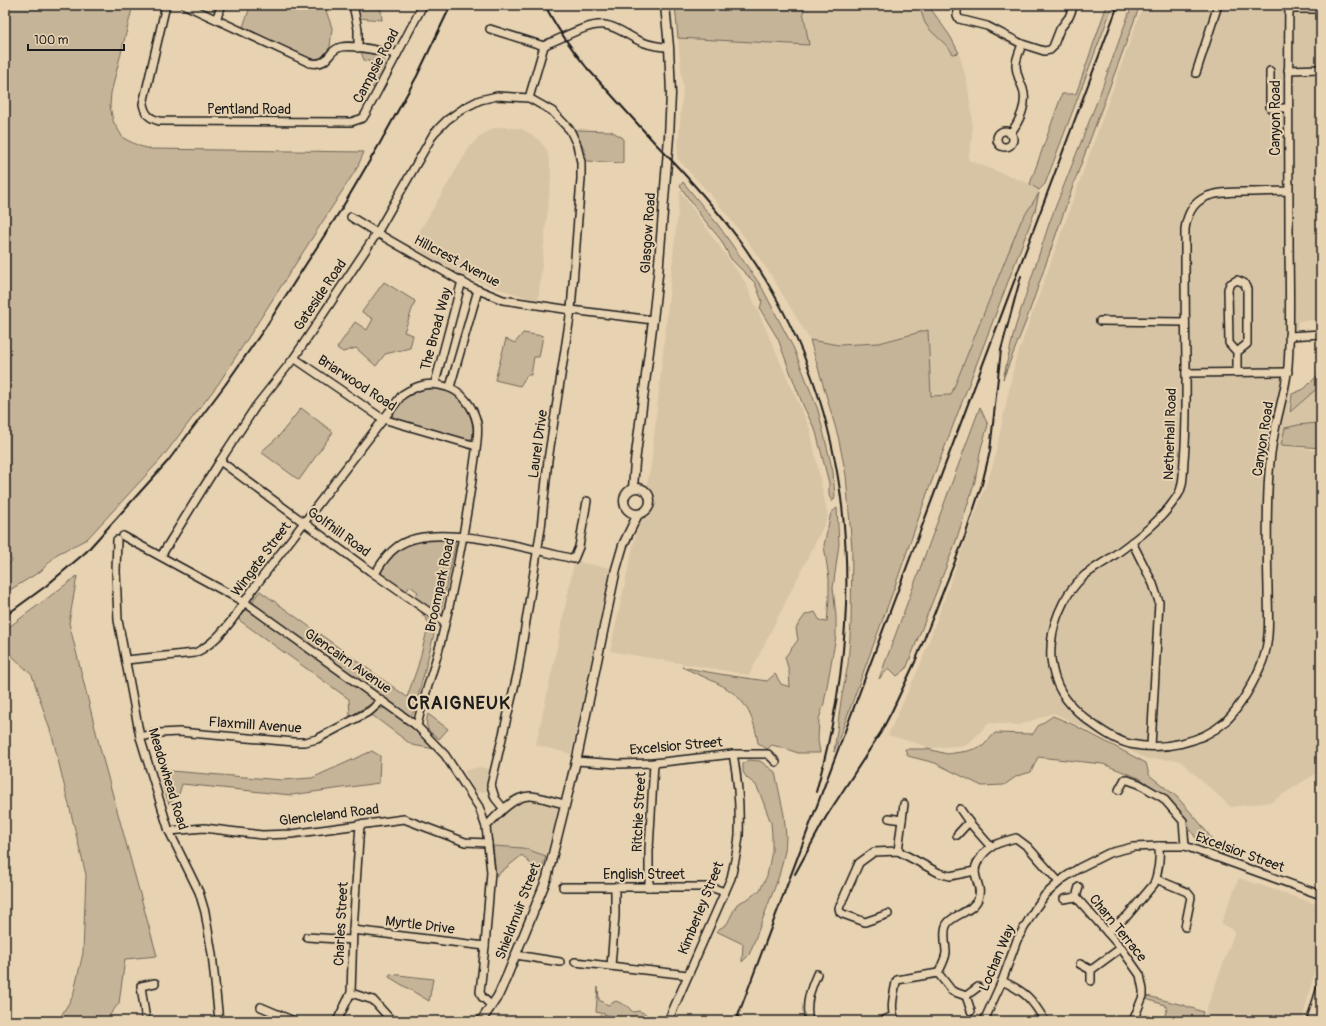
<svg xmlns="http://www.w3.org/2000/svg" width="1326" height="1026" font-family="Pangolin,sans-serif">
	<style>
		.built { fill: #d7c4a5 }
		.green { fill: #c6b499; stroke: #71685a }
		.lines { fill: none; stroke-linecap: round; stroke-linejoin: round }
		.minor-casing { stroke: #1c1c1c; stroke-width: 10 }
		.major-casing { stroke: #1c1c1c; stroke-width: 11 }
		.minor { stroke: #e7d2b1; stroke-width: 7 }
		.major { stroke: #e7d2b1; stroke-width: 8 }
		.rail { stroke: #1c1c1c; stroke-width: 2 }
		.labels { text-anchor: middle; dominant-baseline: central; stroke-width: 4; stroke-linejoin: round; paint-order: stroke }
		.street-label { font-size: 14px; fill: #1c1c1c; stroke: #e7d2b1 }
		.district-label { font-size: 18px; font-weight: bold; letter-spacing: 1px; fill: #1c1c1c; stroke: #e7d2b1 }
	</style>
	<rect width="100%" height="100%" fill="#e7d2b1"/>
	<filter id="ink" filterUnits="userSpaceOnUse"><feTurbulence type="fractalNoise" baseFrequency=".025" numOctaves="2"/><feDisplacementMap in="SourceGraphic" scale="8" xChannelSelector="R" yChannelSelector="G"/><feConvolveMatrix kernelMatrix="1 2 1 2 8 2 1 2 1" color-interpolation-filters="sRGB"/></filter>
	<g filter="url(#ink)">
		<!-- built -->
		<g class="built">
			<polygon points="802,5 919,5 926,24 936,35 948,46 953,54 959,53 967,82 972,117 972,138 968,160 1030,184 1039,190 1039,193 1021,221 951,395 931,396 928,330 879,343 839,345 810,340 771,275 746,239 715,200 677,158 683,88 678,38 809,45"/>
			<polygon points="1143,5 1321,5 1321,320 1298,321 1288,414 1321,385 1321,424 1287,427 1285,446 1321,451 1321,770 1271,802 1231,807 1179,760 1147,759 1054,713 1019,725 989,723 967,745 932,748 888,735 921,663 993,465 1015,362"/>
			<polygon points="505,127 522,129 531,134 539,140 547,150 550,164 551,177 538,301 490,286 464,276 435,261 412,244 469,148 477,139 488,131 495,128"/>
			<polygon points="680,191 745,282 810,429 828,517 749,675 610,651 651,466"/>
			<polygon points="580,561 582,563 611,568 571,754 536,745 558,643 574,563"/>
			<polygon points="479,767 489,769 488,791 476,793 464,771"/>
			<polygon points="529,800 559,805 546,856 523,848 493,846 491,831 493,826 505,811 521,802"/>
			<polygon points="1239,878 1319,905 1321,908 1321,946 1302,1021 1202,1021 1235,931 1221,923"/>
		</g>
		<!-- green -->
		<g class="green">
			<polygon points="5,5 133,5 111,93 110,106 113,121 123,138 139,146 151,149 364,152 357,168 219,383 161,459 87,539 57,554 41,571 5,593 5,566 12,561 5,551"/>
			<polygon points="253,5 324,5 332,28 330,47 324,55 320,59 311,59 243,27 249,10"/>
			<polygon points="356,5 375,5 381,10 382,20 359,18"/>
			<polygon points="675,5 802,5 809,45 678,38"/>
			<path d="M919 5H928L950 36 959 53 953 54C946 42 932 35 925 23 923 18 921 11 919 5Z"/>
			<polygon points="1107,5 1113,5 1045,184 1039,190 1030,184 1062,94 1076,94"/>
			<polygon points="1132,5 1140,5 1074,183 1026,321 1003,379 1015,328 1050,221 1098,99"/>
			<path d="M361 52 380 55C391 64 379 80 374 90L370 80 373 73 369 61 364 60Z"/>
			<polygon points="575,130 611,131 623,138 623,163 587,161 585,151"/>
			<polygon points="683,182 718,225 761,286 794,349 818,410 833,472 835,497 832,502 829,495 829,483 816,432 803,405 789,369 778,339 760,309 762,301 755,283 731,259 721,240 701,216 680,186"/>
			<polygon points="1039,193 1035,211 928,491 895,586 834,752 841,701 848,664 851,623 852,549 846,475 838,436 810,340 839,345 879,343 928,330 931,396 951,395 1021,221"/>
			<polygon points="384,282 415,301 404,332 413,335 410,348 385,354 376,366 356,348 343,352 337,348 355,322 367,330 373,319 362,312"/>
			<polygon points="523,333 543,336 539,357 534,357 531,375 527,375 520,386 495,380 506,339 515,343"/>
			<polygon points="1321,372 1321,385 1290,412 1292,394 1304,389"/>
			<path d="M423 389C431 389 440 388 448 392 466 399 474 419 473 438L467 440 394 419 392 413 402 400 410 392Z"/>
			<polygon points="980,407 988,425 981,448 975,481 955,544 906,669 897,676 889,668 879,679"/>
			<polygon points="301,408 333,432 299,480 261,452 279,436"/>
			<polygon points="1317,423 1321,424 1321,448 1281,445 1285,428 1298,425"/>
			<path d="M837 508 839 544 833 588 836 616V636L824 703 819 719 818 740 820 753H798L787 749 772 745 767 749 758 743C750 690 724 687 682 667 710 673 738 677 767 681L775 674 781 684 790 687 789 671 785 657 798 640 796 628 805 615 815 612 820 621 827 622 829 600V579L824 545 831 513Z"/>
			<path d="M438 539 453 541 456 543 440 614 414 598 418 592 410 586 406 592 383 576 381 572V568C403 544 406 543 438 539Z"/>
			<polygon points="77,576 69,623 101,752 157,956 125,959 119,1003 105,1021 58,1021 73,996 83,953 86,875 53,739 32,675 7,651 5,651 5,630"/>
			<polygon points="260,591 407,697 418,666 429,623 421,612 437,623 414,712 411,716 407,716 254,606 253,600"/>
			<polygon points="250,608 372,697 373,701 371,704 350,716 349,699 239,620 245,610"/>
			<polygon points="387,708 431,743 435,749 412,745 372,715 379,709"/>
			<path d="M428 714 448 729 439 739C428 730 424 729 428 714Z"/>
			<polygon points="1053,716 1074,725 1146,763 1149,775 1177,797 1199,822 1224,855 1198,841 1174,806 1154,788 1139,778 1103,764 1038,757 1031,772 1017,776 1004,785 982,786 935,763 908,756 905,749 928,749 947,754 968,751 983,746 995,733 1033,734 1038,726"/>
			<polygon points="372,751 380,756 379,783 291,795 182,784 179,794 169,804 158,770 282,780 312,778"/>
			<polygon points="748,760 760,761 775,772 784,815 786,837 785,851 779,876 749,955 742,962 743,944 716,931 727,924 737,904 749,898 760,890 767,876 772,851 772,835 771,823 761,796 756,785 747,778 743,772 743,764"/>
			<polygon points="493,846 523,848 546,856 540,874 522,855 496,876"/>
			<polygon points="390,974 433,979 429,1001 389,977"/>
			<polygon points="598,987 599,1000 608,1005 616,1001 627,1006 633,1012 639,1011 646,1014 643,1021 616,1021 615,1017 596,1012"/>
			<polygon points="1147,996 1183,1005 1203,1012 1200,1021 1163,1021 1167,1009 1165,1005 1146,999"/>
		</g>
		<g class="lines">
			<!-- minor casing -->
			<g class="minor-casing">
				<g id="minor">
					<path d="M166 5 143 104C145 114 149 118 159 121L351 122 363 118 366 113 423 5"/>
					<path d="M185 5 310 63C331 66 326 51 341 47 354 44 383 52 397 54"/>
					<polyline points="353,5 358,29 358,48"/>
					<polyline points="957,5 957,15 959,19 987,26 1022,44 1044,51 1050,50 1053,47 1060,29 1069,17 1074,5"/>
					<polyline points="1289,9 1321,9"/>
					<polyline points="216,19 222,5"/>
					<polyline points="490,29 544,46"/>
					<polyline points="1288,70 1321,69"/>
					<polyline points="1270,71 1270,108 1288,108"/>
					<polyline points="1196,73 1218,5"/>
					<path d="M529 98 544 46 549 43C565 37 588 23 605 25 619 27 629 37 642 42 650 45 660 47 669 47"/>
					<circle cx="1005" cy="139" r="8"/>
					<path d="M1010 134C1019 122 1028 104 1023 89 1020 81 1016 74 1016 65 1016 58 1020 51 1022 44"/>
					<path d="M1289 191C1274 191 1260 192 1245 192 1215 192 1190 193 1185 229 1185 273 1185 316 1186 359 1186 393 1187 427 1184 460 1183 471 1184 486 1178 495 1161 522 1134 541 1109 559 1101 564 1093 569 1085 575 1062 595 1049 628 1051 659 1054 686 1065 702 1086 719 1099 729 1114 740 1130 744 1162 751 1201 743 1225 722 1240 708 1256 679 1263 660 1271 638 1268 612 1268 589 1267 550 1266 511 1269 473 1270 459 1272 444 1275 430 1279 409 1286 388 1288 366 1291 323 1289 280 1289 236 1289 159 1288 82 1289 5"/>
					<polyline points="351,217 377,233 471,287 503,300 571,310 653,320"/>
					<polyline points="1100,321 1185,322"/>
					<polyline points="1289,336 1321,334"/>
					<polyline points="294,358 383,419 476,446"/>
					<polyline points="1237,372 1237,352 1229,343 1228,289 1230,284 1237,280 1244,283 1247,289 1247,344 1237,352"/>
					<polyline points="1186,373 1288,372"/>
					<polyline points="435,383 462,281"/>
					<polyline points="450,387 478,290"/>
					<polyline points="220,461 370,571 445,623"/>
					<polyline points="123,536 244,602 417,726 445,755 479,807 486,827 491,872 485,946 480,992 482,997 491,1005"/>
					<polyline points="117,540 116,571 118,620 140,737 169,831 199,892 205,912 212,954 219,1021"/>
					<polyline points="1132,542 1153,584 1159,602 1151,746"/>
					<polyline points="161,556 220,461 256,406 294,358 377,233 434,133 447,120 464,108 480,100 497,96 529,98 552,111 570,130 577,145 581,162 581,179 571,310 548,460 541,528 518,671 491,785 495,798 503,808"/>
					<path d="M375 574C381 563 388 553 398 546 434 520 533 550 574 559L579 547 587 501"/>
					<path d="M126 660 195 653C220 642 238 612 253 589L402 395C417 385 430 381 447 387 462 391 474 408 477 423 480 435 473 467 472 480 464 534 454 588 441 641 434 670 423 697 417 726"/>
					<polyline points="140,737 160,733 179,732 294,742 305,742 317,739 370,711 381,701"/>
					<polyline points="576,761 619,764 654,763 733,754 768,754 776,762"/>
					<polyline points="1119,790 1125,779 1139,784 1163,798 1183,821 1185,846"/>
					<polyline points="960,809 969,822 991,847"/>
					<polyline points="889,818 902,820"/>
					<path d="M486 827C496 816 514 795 531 796 542 797 554 802 565 804"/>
					<polyline points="169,831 204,828 262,835 291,834 404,819 465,842 488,843"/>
					<polyline points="957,835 969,822"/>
					<polyline points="898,851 904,804"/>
					<polyline points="1156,879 1187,892 1191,897 1185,927"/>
					<polyline points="563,887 710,887 725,892"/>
					<polyline points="649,887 649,849 654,763"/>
					<polyline points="1076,897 1079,887"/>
					<polyline points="1064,899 1076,897 1121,948 1140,975 1143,990 1143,996 1133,1021"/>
					<polyline points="888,914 865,922 843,914 840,912 839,908 859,863 874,852 898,851 939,873 950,876 975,871"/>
					<polyline points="353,930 485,946"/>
					<path d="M1107 932 1127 916 1154 884C1158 873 1160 858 1159 846"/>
					<polyline points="307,937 352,940"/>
					<polyline points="516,955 560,962"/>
					<polyline points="575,962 688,975"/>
					<polyline points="1080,964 1091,970"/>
					<polyline points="611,966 615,916 615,887"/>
					<polyline points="938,973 952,991 966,996 978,987"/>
					<path d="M1002 981C1026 992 1032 999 1045 1021"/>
					<polyline points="1091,981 1091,970 1121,948"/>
					<polyline points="351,993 373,1000 392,1021"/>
					<polyline points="966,996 971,1011"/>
					<polyline points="261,1007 294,1021"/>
					<polyline points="146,1021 141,986 155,983"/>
					<polyline points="337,1021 351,993 353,930 360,824"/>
					<path d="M668 1021 731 878C734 864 738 849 739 835 740 808 738 780 733 754"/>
					<path d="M809 1021C805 1004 810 990 817 974"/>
					<polyline points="882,1021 893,1016"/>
					<path d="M896 1021C889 1010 894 994 896 982L897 980 938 973C941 967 945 960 946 953 946 945 943 933 946 926 950 915 972 913 978 899 982 889 976 882 975 872 975 868 976 864 979 860 988 845 1000 842 1016 838L1028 847 1059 882"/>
					<polyline points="984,1021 1002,981 1017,940 1035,909 1045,895 1064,878 1079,868 1109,853 1133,847 1159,846 1185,846 1321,895"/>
				</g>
			</g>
			<!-- major casing -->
			<g class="major-casing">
				<g id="major">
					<circle cx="637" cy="501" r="13"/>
					<polyline points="633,488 635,462 653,320 658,275 669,137 671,94 669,47 665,5"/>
					<polyline points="481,1021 498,996 507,976 547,878 578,753 616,569 623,545 638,514"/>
					<polyline points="1311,1021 1321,989"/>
					<polyline points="1321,1021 1321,1020"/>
				</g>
			</g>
			<!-- minor -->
			<use href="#minor" class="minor"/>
			<!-- major -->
			<use href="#major" class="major"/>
			<!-- rail -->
			<g class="rail">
				<path d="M545 5C556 28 571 48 587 68 610 93 632 118 655 143 685 174 714 206 740 241 858 405 869 602 816 792"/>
				<polyline points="5,616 46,586 86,552 168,461 225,385 265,328 342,208 380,143 417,76 451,5"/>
				<polyline points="795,874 826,817 881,732 892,711 915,662 965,536 982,484 990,451 1001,350 1021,276"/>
				<polyline points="736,1021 1118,5"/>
			</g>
		</g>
	</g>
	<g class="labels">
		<!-- street labels -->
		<g class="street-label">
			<text transform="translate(376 66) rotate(-62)">Campsie Road</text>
			<text x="249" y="109">Pentland Road</text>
			<text transform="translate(1275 118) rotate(-90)">Canyon Road</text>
			<text transform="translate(648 233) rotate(-86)">Glasgow Road</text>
			<text transform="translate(457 261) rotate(28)">Hillcrest Avenue</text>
			<text transform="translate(320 295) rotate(-56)">Gateside Road</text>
			<text transform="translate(436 329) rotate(-75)">The Broad Way</text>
			<text transform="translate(357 383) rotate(33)">Briarwood Road</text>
			<text transform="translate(1170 434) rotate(-88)">Netherhall Road</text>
			<text transform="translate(1263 439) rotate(-81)">Canyon Road</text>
			<text transform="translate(538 444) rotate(-82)">Laurel Drive</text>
			<text transform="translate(339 532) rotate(36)">Golfhill Road</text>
			<text transform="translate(261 559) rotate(-53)">Wingate Street</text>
			<text transform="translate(440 585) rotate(-78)">Broompark Road</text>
			<text transform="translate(348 661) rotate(35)">Glencairn Avenue</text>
			<text transform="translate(255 725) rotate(4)">Flaxmill Avenue</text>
			<text transform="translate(676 746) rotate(-5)">Excelsior Street</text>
			<text transform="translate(168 779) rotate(73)">Meadowhead Road</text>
			<text transform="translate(639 812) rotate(-87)">Ritchie Street</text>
			<text transform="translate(329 815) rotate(-7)">Glencleland Road</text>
			<text transform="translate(1240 852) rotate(20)">Excelsior Street</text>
			<text x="644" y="874">English Street</text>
			<text transform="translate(701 908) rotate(-68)">Kimberley Street</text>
			<text transform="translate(518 911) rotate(-69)">Shieldmuir Street</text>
			<text transform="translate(341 924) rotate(-87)">Charles Street</text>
			<text transform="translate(420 925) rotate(7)">Myrtle Drive</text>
			<text transform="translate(1118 928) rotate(51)">Charn Terrace</text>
			<text transform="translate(997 958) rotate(-67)">Lochan Way</text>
		</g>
		<!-- district labels -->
		<g class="district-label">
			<text x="459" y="703">CRAIGNEUK</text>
		</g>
	</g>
	<!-- margin -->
	<rect width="1326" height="1026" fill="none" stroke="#e7d2b1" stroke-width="20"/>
	<rect x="10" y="10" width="1306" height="1006" fill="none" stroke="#1c1c1c" stroke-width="1.5" filter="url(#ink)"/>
	<!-- scale -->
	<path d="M28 44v6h96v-6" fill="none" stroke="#1c1c1c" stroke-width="2"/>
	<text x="34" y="44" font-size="12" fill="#1c1c1c" stroke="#e7d2b1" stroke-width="3" paint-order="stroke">100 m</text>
</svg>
